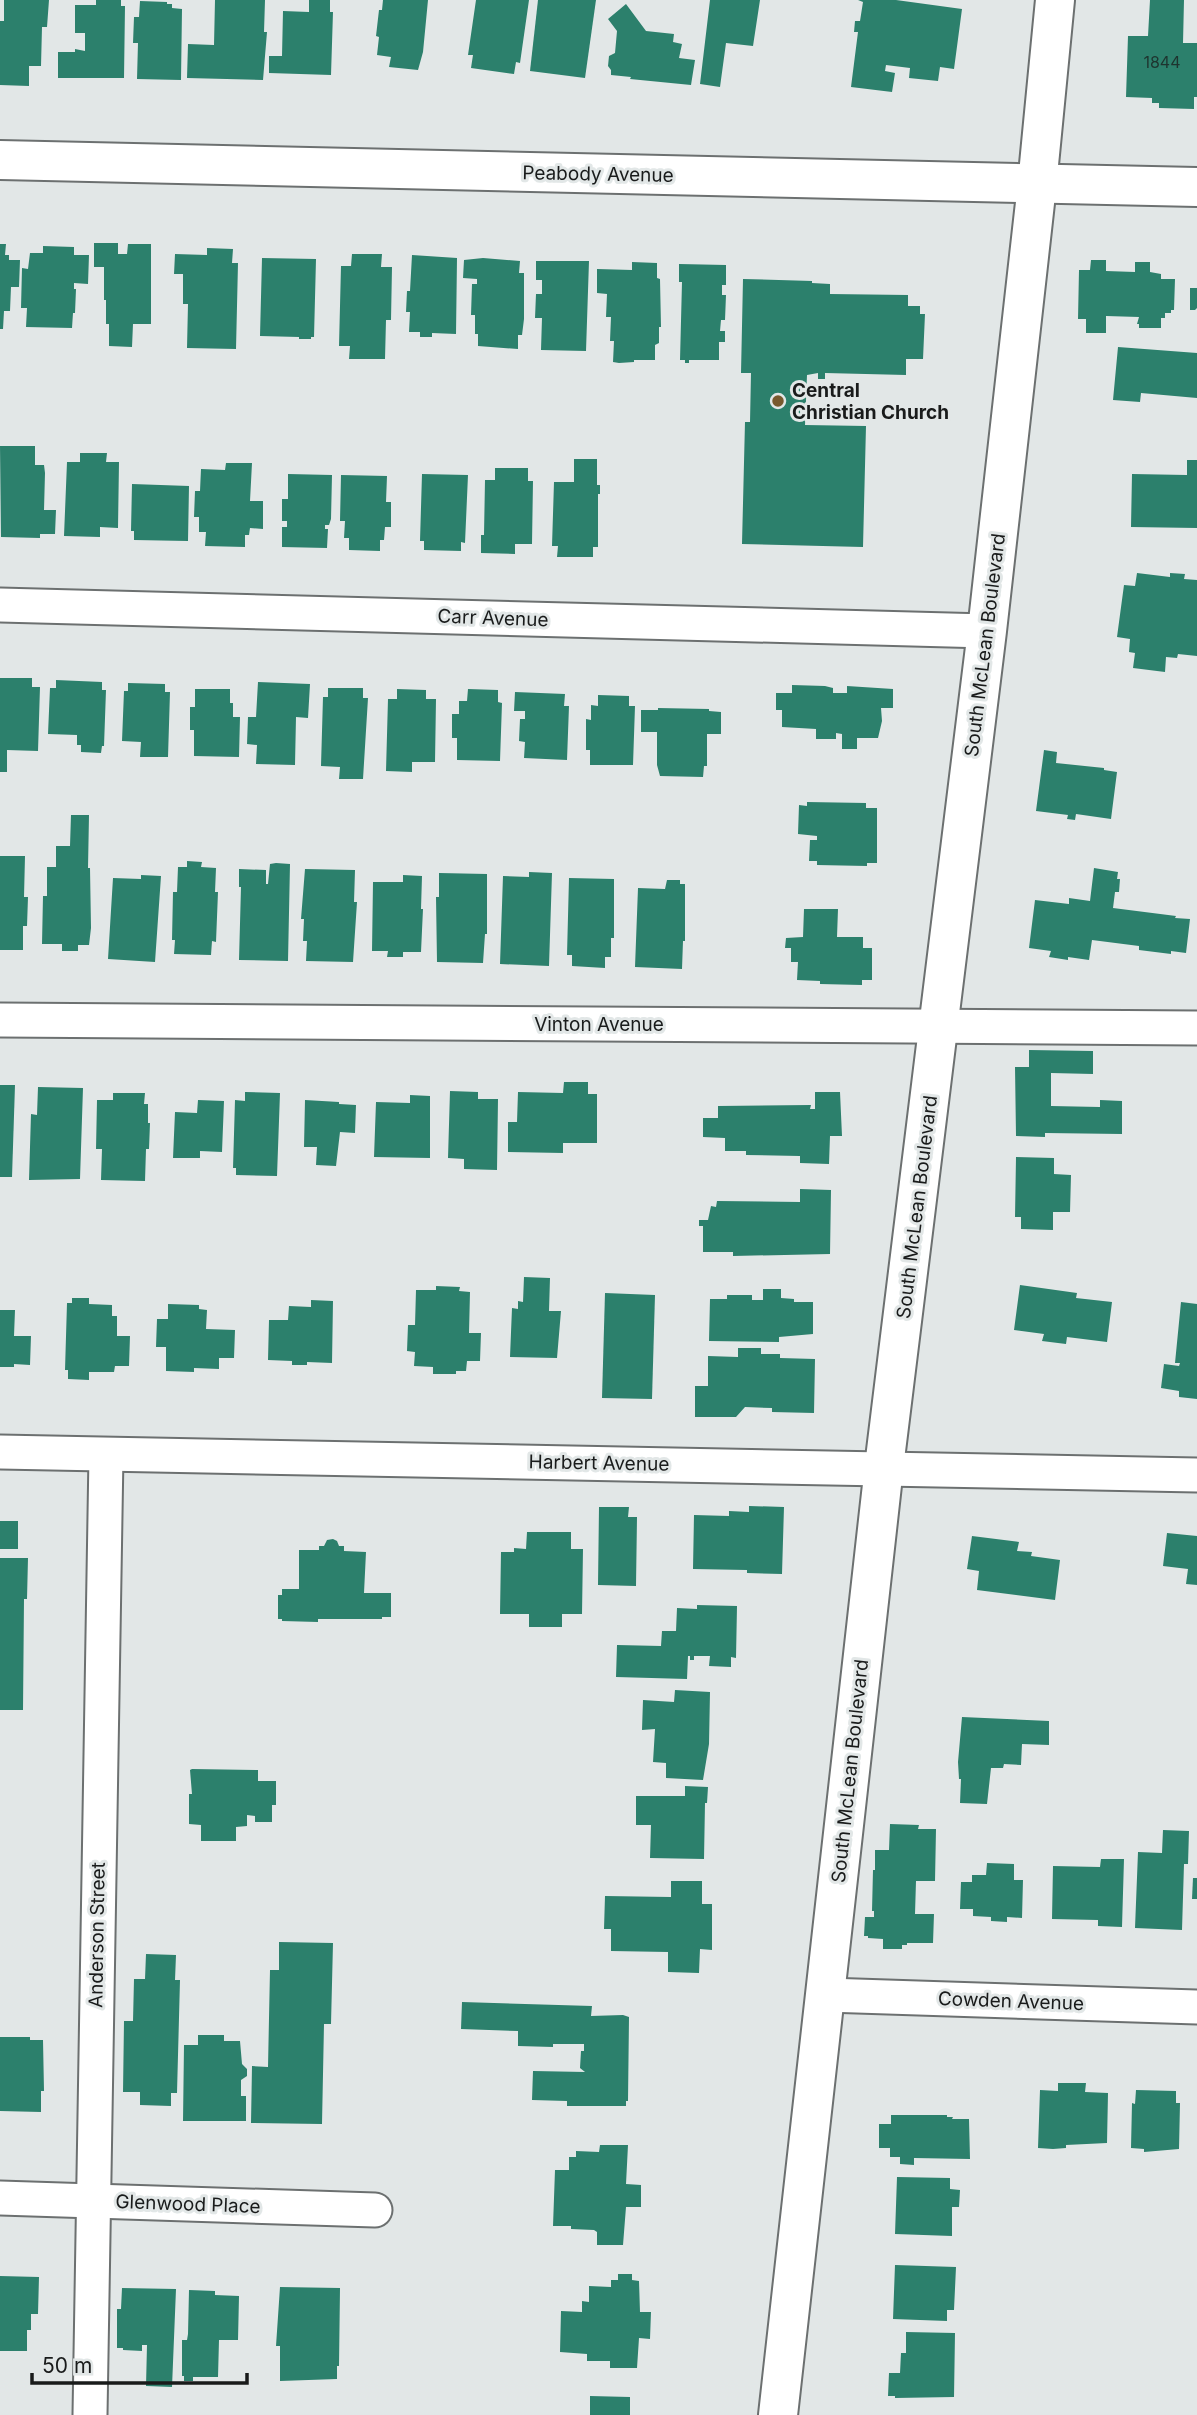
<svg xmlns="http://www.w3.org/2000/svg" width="1197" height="2415" font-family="Inter,sans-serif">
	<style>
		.building { fill: #2c806c }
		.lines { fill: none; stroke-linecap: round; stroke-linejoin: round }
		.minor-casing { stroke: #6c7070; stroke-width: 37 }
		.secondary-casing { stroke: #6c7070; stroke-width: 42 }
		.minor { stroke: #fff; stroke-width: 33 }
		.secondary { stroke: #fff; stroke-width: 38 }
		.poi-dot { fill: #78592e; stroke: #e2e7e7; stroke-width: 2.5 }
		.labels { text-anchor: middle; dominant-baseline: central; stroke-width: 6; stroke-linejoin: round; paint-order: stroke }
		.number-label { font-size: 16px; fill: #1e342f }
		.street-label { font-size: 19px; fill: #191b1b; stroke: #e2e7e7 }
		.poi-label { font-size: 19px; font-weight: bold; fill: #191b1b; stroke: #e2e7e7; text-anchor: start }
	</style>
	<rect width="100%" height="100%" fill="#e2e7e7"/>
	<!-- building -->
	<g class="building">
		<polygon points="4,0 49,0 47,27 42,27 41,66 29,66 29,86 0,85 0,21 4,21"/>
		<polygon points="96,0 121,0 121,6 125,6 124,78 58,78 58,52 75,52 75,49 85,51 85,33 75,33 75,5 96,5"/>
		<polygon points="215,0 265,0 264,32 267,32 263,80 187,78 188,44 214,45"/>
		<polygon points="309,0 330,0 330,12 333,12 331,75 269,73 269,56 282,56 283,11 309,12"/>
		<polygon points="383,0 428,0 423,52 418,70 389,67 391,57 377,55 379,37 376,36 379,10 382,10"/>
		<polygon points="476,0 529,0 520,63 516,62 514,74 471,68 473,55 468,55"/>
		<polygon points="538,0 596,0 585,78 530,71"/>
		<polygon points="710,0 760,0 753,46 726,43 720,87 700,84"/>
		<polygon points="858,0 896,0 962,9 954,69 940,67 938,81 909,78 910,68 886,65 885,71 895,73 892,92 851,87 858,32 854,32 855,21 860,21 863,2"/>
		<polygon points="1150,0 1184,0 1183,43 1197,43 1197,97 1194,97 1194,109 1159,108 1159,103 1152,103 1152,98 1126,97 1128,36 1148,36"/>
		<polygon points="140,1 167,2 167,4 172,4 172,8 182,9 181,80 137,79 138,43 133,43 134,17 139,17"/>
		<polygon points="626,4 646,31 674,34 673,42 682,44 679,58 695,60 691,85 630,79 631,77 611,75 611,70 608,66 609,56 615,53 617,31 608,19"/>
		<polygon points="94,243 118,243 118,254 127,254 128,244 151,244 151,324 133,324 132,347 109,346 109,324 106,324 106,300 104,300 104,267 94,267"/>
		<polygon points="0,244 6,244 5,255 9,255 9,260 20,260 19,287 11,287 10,311 4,311 3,329 0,329"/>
		<polygon points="43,246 74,247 74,255 89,255 88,284 74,283 74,289 76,289 75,313 73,313 72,328 26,327 27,308 21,308 22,268 28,269 30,253 43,253"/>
		<polygon points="207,248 233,249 232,263 238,263 236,349 187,348 188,304 183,304 183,274 174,274 175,254 207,255"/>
		<polygon points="352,254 382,254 381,267 392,267 391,320 386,320 385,359 349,359 350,346 339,346 341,266 351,266"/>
		<polygon points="412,255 457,258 456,334 432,333 432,337 420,337 420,332 409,332 410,312 406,312 407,291 410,291"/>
		<polygon points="262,258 316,259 314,337 311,337 311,339 299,339 299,337 260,336"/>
		<polygon points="483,258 520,261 519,273 524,273 524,319 522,335 518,335 518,349 478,346 478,334 475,334 475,315 471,315 472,284 477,284 477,279 463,278 464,260"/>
		<polygon points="1091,260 1106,260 1106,271 1135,272 1135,262 1150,262 1150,272 1161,274 1161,279 1175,279 1174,310 1171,310 1171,313 1165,313 1165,318 1161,318 1161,328 1139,328 1139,324 1137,324 1139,317 1106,316 1106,333 1086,333 1086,319 1078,319 1079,270 1090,270"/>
		<polygon points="536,261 589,261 586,351 541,350 542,318 535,318 536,294 542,294 542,280 536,280"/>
		<polygon points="632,262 657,263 657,278 660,279 661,327 659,327 659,343 655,345 655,360 634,360 634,362 619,363 613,362 614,341 610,341 611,317 606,317 607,294 597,293 597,269 632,270"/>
		<polygon points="679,264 726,265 726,285 722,285 722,295 726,295 725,320 721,320 720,331 725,331 725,342 719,342 719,360 689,360 689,363 685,363 685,360 680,360 682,282 679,282"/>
		<polygon points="743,279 812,281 812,283 830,284 830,294 908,295 908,306 920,306 920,314 925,314 923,359 906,359 906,375 825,373 825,379 818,379 818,373 807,375 805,425 866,426 863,547 742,544 745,422 750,422 751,373 741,373"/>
		<polygon points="1190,288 1197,288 1197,308 1195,310 1190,310"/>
		<polygon points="1118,347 1197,353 1197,398 1141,393 1140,402 1113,400"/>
		<polygon points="0,446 35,446 35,465 44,465 45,473 44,510 56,510 55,534 40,534 40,538 1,537"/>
		<polygon points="80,453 107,453 106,462 119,462 118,528 100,527 100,537 64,536 67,462 80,462"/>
		<polygon points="574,459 597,459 597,485 600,485 600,494 598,494 598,547 593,547 593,557 557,557 558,546 552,546 554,482 574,482"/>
		<polygon points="1187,460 1197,460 1197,528 1131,527 1132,474 1187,475"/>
		<polygon points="226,463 252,463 250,501 263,501 263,529 250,528 249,535 245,535 245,547 205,546 206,532 199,532 199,517 194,517 195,491 200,491 201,469 225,470"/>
		<polygon points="495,468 528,468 528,481 533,481 532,544 515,544 515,554 481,553 481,535 484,535 485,480 495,480"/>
		<polygon points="288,474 332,475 331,519 329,525 325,525 325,529 328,529 327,548 282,547 282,527 287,527 287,521 282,521 282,499 288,499"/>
		<polygon points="422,474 468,475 465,543 461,542 461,551 424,550 424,541 420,541"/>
		<polygon points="341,475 387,476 386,502 391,502 391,527 385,527 384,540 380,540 380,551 349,550 349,538 344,538 345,521 340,521"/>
		<polygon points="132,484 189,486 188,541 134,540 134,531 131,531"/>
		<polygon points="1137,573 1170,577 1170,573 1185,574 1184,579 1197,580 1197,656 1178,654 1177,658 1166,657 1165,672 1133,668 1135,653 1129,652 1130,639 1117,637 1124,585 1135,586"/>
		<polygon points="0,678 32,678 32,687 40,687 38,751 7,750 7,772 0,772"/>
		<polygon points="56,680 102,682 102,690 106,690 104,746 102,746 101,753 81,752 81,745 77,745 77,735 48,734 50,688 56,688"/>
		<polygon points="258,682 310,684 308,718 296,717 295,765 256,764 257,745 247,744 248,717 256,717"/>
		<polygon points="128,683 165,684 165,692 170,692 168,757 140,757 141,742 122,741 124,691 128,691"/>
		<polygon points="792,685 825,686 833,688 833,693 847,693 847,686 893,689 893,708 881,708 882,721 878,738 857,738 857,749 842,749 842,734 836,733 836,739 816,739 816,729 782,727 782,710 776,710 776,693 792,693"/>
		<polygon points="328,688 363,688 363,698 368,698 363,779 339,779 340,767 321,766 323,697 328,697"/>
		<polygon points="195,689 230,689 230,703 233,703 233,717 240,717 239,757 194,756 194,730 190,730 190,707 195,707"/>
		<polygon points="397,689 426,690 426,699 436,699 435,762 412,762 412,772 386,771 388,699 397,699"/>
		<polygon points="468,689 498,690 498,702 502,703 500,761 457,760 457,738 452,738 452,714 459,714 459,701 467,701"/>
		<polygon points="515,692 565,694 564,706 569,706 567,760 524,758 525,742 519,741 520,719 525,719 525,711 514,711"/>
		<polygon points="598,695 629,696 629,706 635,706 633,765 590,765 590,750 586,750 586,719 591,720 591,705 598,706"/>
		<polygon points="658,708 709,709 709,711 721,712 721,734 707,734 707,766 704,766 703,777 660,776 657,765 657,732 641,732 641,710 658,710"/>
		<polygon points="1044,750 1057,752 1056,763 1104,768 1104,770 1117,772 1111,819 1076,814 1075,820 1067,819 1068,815 1036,811"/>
		<polygon points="807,802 866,803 866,808 877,808 877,863 867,863 867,866 817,865 817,861 809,861 810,840 817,840 817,836 798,834 799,805 807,806"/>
		<polygon points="71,815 89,815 88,868 90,868 91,928 89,945 78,945 78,951 62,951 62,944 42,944 43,896 47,896 47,867 56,867 56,846 70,846"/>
		<polygon points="0,856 25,856 24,897 28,897 27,926 23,926 23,950 0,950"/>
		<polygon points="187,861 202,862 201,867 216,868 215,892 218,892 216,942 212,941 211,955 174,954 175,940 172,940 173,892 177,892 178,867 187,867"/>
		<polygon points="276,863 290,864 288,961 239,960 241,887 239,887 239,869 266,870 266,884 268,884 270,864"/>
		<polygon points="1094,868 1118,872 1117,879 1120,879 1119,892 1115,892 1113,908 1176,916 1175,918 1190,919 1186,953 1171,951 1171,954 1139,950 1139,946 1092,940 1089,960 1068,957 1068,960 1049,957 1051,951 1029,948 1035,900 1069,904 1069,898 1090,901"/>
		<polygon points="305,869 355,870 354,902 357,902 353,962 306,961 307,941 303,941 304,919 301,919"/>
		<polygon points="529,872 552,873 549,966 500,964 503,876 529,877"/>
		<polygon points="439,873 487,874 487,934 485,934 483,963 437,962 436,897 439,897"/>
		<polygon points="141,875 161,876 155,962 108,959 113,878 141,879"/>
		<polygon points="403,875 422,876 421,909 423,909 421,952 403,952 403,957 387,957 388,951 372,951 373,882 403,882"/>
		<polygon points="569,878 614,879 614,938 611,938 611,957 605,957 605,968 572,966 572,955 567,955"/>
		<polygon points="667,880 680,880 680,884 685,884 685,941 683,941 682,969 635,967 638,888 665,889"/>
		<polygon points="804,909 838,909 837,937 863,937 863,948 872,948 872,980 862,980 862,985 820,984 820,981 797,980 798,962 791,962 791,948 785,948 786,938 803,937"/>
		<polygon points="1029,1050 1093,1051 1093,1074 1051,1073 1051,1106 1100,1107 1100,1100 1122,1101 1122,1134 1045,1133 1045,1137 1016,1136 1015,1067 1029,1067"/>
		<polygon points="564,1082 588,1082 588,1094 597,1094 597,1143 563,1143 563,1153 508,1152 508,1122 517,1122 518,1092 563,1093"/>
		<polygon points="0,1085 15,1085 12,1177 0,1177"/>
		<polygon points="38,1087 83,1088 80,1179 29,1180 31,1114 37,1115"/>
		<polygon points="450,1091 478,1092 478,1099 498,1099 497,1170 464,1169 464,1159 448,1158"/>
		<polygon points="245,1092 280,1093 277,1176 236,1175 236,1168 233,1168 235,1100 245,1101"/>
		<polygon points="815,1092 840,1092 842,1136 830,1136 829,1164 800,1163 800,1156 746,1155 746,1151 725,1151 725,1138 703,1137 703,1118 718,1118 718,1106 811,1105 810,1109 815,1109"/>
		<polygon points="113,1093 145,1093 144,1104 148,1104 148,1123 150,1123 149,1149 146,1149 145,1181 101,1180 102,1149 96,1149 97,1100 113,1100"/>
		<polygon points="410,1095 430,1096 430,1158 374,1157 376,1102 410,1103"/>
		<polygon points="198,1100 224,1101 222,1152 200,1151 200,1158 173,1158 175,1112 197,1113"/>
		<polygon points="305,1100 339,1102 339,1104 356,1105 355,1133 340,1132 336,1166 316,1165 317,1147 304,1147"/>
		<polygon points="1016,1157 1054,1158 1054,1174 1071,1175 1070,1212 1053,1212 1053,1230 1021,1229 1021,1217 1015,1217"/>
		<polygon points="800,1189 831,1190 830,1254 733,1256 733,1252 703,1252 703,1226 699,1226 699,1220 708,1220 711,1206 716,1207 717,1201 800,1202"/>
		<polygon points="524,1277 550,1278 549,1311 561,1311 557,1358 510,1357 512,1308 518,1309 518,1301 523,1302"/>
		<polygon points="1020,1285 1077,1293 1076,1298 1112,1302 1107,1342 1067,1337 1066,1344 1042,1341 1044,1334 1014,1330"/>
		<polygon points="436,1286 460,1287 459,1291 470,1292 469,1333 481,1333 480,1361 467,1361 466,1371 456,1371 456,1374 433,1374 433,1367 414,1366 415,1352 407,1351 408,1325 415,1325 416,1290 436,1290"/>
		<polygon points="763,1289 781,1289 781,1298 794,1299 794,1302 813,1302 813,1334 779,1337 779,1342 709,1341 710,1299 727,1299 727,1295 752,1295 752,1300 763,1300"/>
		<polygon points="605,1293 655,1295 652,1399 602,1398"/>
		<polygon points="72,1298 89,1298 89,1304 112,1305 112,1316 117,1316 117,1336 130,1336 129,1366 115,1366 114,1372 89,1372 89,1380 68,1379 68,1370 65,1370 67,1303 72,1303"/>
		<polygon points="311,1300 333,1301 332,1363 307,1362 307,1365 292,1365 292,1361 268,1360 269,1320 288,1320 289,1306 311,1307"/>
		<polygon points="1181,1302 1197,1304 1197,1399 1179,1397 1179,1391 1161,1388 1164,1364 1179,1366 1180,1363 1175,1363"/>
		<polygon points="168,1304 199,1305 199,1309 207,1310 206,1329 235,1330 234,1358 219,1358 219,1369 194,1368 194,1372 166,1371 166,1347 156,1347 157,1319 168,1319"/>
		<polygon points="0,1310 15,1310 14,1336 31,1336 30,1365 14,1364 14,1367 0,1367"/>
		<polygon points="738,1348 761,1348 761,1354 780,1354 780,1358 815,1359 814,1413 772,1412 772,1408 745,1407 736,1417 695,1417 695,1386 708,1386 708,1356 738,1357"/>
		<polygon points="749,1506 784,1507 782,1574 747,1573 747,1570 693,1569 694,1515 729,1516 729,1511 749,1512"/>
		<polygon points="599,1507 629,1507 628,1517 637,1517 636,1586 598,1585"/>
		<rect x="0" y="1521" width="18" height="28"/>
		<polygon points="527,1532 571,1532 571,1549 583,1549 582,1614 562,1614 562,1627 529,1627 529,1614 500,1614 501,1552 514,1552 514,1548 526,1549"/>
		<polygon points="1167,1533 1197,1536 1197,1585 1186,1584 1188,1569 1163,1566"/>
		<polygon points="972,1536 1019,1542 1017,1551 1032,1552 1031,1556 1060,1560 1055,1600 977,1590 979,1571 967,1569"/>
		<polygon points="333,1539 337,1541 339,1546 344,1546 344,1551 366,1552 364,1593 391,1593 391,1617 382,1617 382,1619 318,1619 318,1622 282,1621 282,1619 278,1619 278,1595 282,1595 282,1589 299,1589 299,1550 319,1550 319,1546 324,1546 327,1540"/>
		<polygon points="0,1558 28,1558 27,1599 24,1599 23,1710 0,1710"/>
		<polygon points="697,1605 737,1606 736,1658 731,1657 731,1667 709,1666 710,1656 694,1656 694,1660 690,1660 690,1656 688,1656 687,1679 616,1677 617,1645 661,1646 662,1631 676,1631 677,1608 697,1609"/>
		<polygon points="675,1690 710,1692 709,1744 703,1780 666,1778 666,1763 653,1762 655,1729 642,1730 643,1700 674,1702"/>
		<polygon points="962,1717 1049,1721 1049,1745 1022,1744 1021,1765 1004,1764 1003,1768 991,1768 987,1804 960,1803 961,1779 959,1779 958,1762"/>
		<polygon points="192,1769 258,1770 258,1781 276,1781 276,1805 272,1805 272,1822 255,1822 255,1816 247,1815 247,1826 236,1827 236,1841 201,1841 201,1825 189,1824 189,1794 192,1794 190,1770"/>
		<polygon points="685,1786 708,1787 707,1803 705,1803 704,1859 650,1858 651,1825 636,1825 636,1796 685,1796"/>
		<polygon points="890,1824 919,1825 918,1829 936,1829 935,1881 916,1881 915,1914 934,1914 933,1943 907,1943 907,1945 902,1945 902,1949 883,1949 883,1939 868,1938 868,1936 864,1936 865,1917 874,1917 874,1911 872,1911 873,1870 875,1870 875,1850 889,1850"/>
		<polygon points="1163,1830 1189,1831 1188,1864 1184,1864 1182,1930 1135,1928 1138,1852 1162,1853"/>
		<polygon points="1101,1859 1124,1859 1122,1927 1098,1926 1098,1920 1052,1919 1053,1866 1100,1867"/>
		<polygon points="987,1863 1014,1864 1014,1880 1023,1880 1022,1918 1007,1917 1007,1922 991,1921 991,1917 973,1916 973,1909 960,1909 961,1882 972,1882 972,1875 986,1875"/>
		<polygon points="1193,1878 1197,1878 1197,1899 1192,1899"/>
		<polygon points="671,1881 702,1881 702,1904 712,1904 712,1950 700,1949 699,1973 668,1972 668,1952 611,1951 611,1929 604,1929 605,1896 671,1897"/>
		<polygon points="279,1942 333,1943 331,2024 324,2024 322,2124 251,2123 252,2066 268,2067 270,1970 279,1970"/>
		<polygon points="146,1954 176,1955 175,1980 180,1980 177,2093 171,2093 171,2106 140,2105 140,2092 123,2092 124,2021 133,2021 134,1979 145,1979"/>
		<polygon points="462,2002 592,2006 591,2016 623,2015 629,2017 628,2101 626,2101 626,2106 567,2106 567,2101 532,2100 533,2071 585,2072 580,2068 581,2051 584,2051 584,2044 553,2044 553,2047 518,2046 518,2031 461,2029"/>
		<polygon points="198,2035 224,2035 224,2041 240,2041 242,2064 247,2069 247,2076 241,2080 241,2096 246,2096 246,2121 183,2121 184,2045 198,2045"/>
		<polygon points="0,2037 30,2037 30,2040 43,2040 44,2091 41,2091 41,2112 0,2111"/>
		<polygon points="1058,2083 1086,2083 1085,2092 1108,2093 1107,2143 1066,2145 1066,2148 1053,2149 1038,2148 1040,2090 1058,2091"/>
		<polygon points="1136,2090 1176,2091 1176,2103 1180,2103 1179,2149 1144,2152 1144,2149 1131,2148 1132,2103 1135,2104"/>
		<polygon points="891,2115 947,2115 947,2117 953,2117 952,2119 969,2119 970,2159 914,2158 914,2165 900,2164 900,2157 890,2157 890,2148 879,2148 879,2124 891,2124"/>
		<polygon points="600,2145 628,2145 626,2184 641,2185 641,2207 626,2207 623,2245 597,2245 597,2232 594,2230 571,2229 571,2226 553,2226 555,2170 569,2170 569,2157 576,2157 576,2151 599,2152"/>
		<polygon points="897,2177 950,2178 950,2189 960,2190 959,2207 952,2207 952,2236 895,2234"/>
		<polygon points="895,2265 956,2267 954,2310 947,2310 947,2321 893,2319"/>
		<polygon points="618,2274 632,2274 632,2280 639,2281 640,2312 651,2312 650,2339 639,2338 637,2368 610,2368 610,2361 587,2361 587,2354 560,2352 561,2311 582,2312 582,2301 589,2302 589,2286 611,2287 611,2280 618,2280"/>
		<polygon points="0,2276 39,2277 38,2314 31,2314 31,2330 27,2330 27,2351 0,2351"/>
		<polygon points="280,2287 340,2288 339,2366 337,2366 337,2379 280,2381 280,2346 276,2346"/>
		<polygon points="122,2288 176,2289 172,2387 146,2386 147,2345 142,2345 142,2351 123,2350 123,2348 117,2348 117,2309 121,2309"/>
		<polygon points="189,2290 215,2291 215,2295 239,2296 238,2340 219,2340 218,2377 193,2377 193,2381 184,2381 184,2376 182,2376 182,2340 187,2340 188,2334"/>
		<polygon points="906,2332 955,2333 954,2397 895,2398 895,2396 888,2396 889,2373 900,2373 901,2353 906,2353"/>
		<polygon points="590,2396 630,2397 630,2415 590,2415"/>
	</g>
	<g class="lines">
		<!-- minor casing -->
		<g class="minor-casing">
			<g id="minor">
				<polyline points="0,605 987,631"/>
				<polyline points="0,1020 1197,1028"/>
				<polyline points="0,1452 1197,1475"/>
				<polyline points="826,1995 1197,2007"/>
				<polyline points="0,2198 375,2210"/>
				<polyline points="90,2415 106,1455"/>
			</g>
		</g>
		<!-- secondary casing -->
		<g class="secondary-casing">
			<g id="secondary">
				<polyline points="0,160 1197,187"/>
				<polyline points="778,2415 884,1467 987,631 1037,185 1055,0"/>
			</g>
		</g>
		<!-- minor -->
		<use href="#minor" class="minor"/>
		<!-- secondary -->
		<use href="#secondary" class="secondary"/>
	</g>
	<!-- markers -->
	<circle class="poi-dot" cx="778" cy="401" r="7"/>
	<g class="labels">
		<!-- number labels -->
		<g class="number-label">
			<text x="1162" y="62">1844</text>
		</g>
		<!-- street labels -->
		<g class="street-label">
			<text transform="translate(598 174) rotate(1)">Peabody Avenue</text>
			<text transform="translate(493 618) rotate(2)">Carr Avenue</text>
			<text transform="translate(985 645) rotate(-83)">South McLean Boulevard</text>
			<text x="599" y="1024">Vinton Avenue</text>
			<text transform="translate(917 1207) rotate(-83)">South McLean Boulevard</text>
			<text transform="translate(599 1463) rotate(1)">Harbert Avenue</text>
			<text transform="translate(850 1771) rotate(-84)">South McLean Boulevard</text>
			<text transform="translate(97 1935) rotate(-89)">Anderson Street</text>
			<text transform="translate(1011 2001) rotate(2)">Cowden Avenue</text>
			<text transform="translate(188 2204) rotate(2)">Glenwood Place</text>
		</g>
		<!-- poi labels -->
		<g class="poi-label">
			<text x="792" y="390">Central<tspan x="792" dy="22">Christian Church</tspan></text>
		</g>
	</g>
	<!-- scale -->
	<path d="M32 2373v10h215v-10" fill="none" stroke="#191b1b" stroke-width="3.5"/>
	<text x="42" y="2373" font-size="21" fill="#191b1b" stroke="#e2e7e7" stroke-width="5" paint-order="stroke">50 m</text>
</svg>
